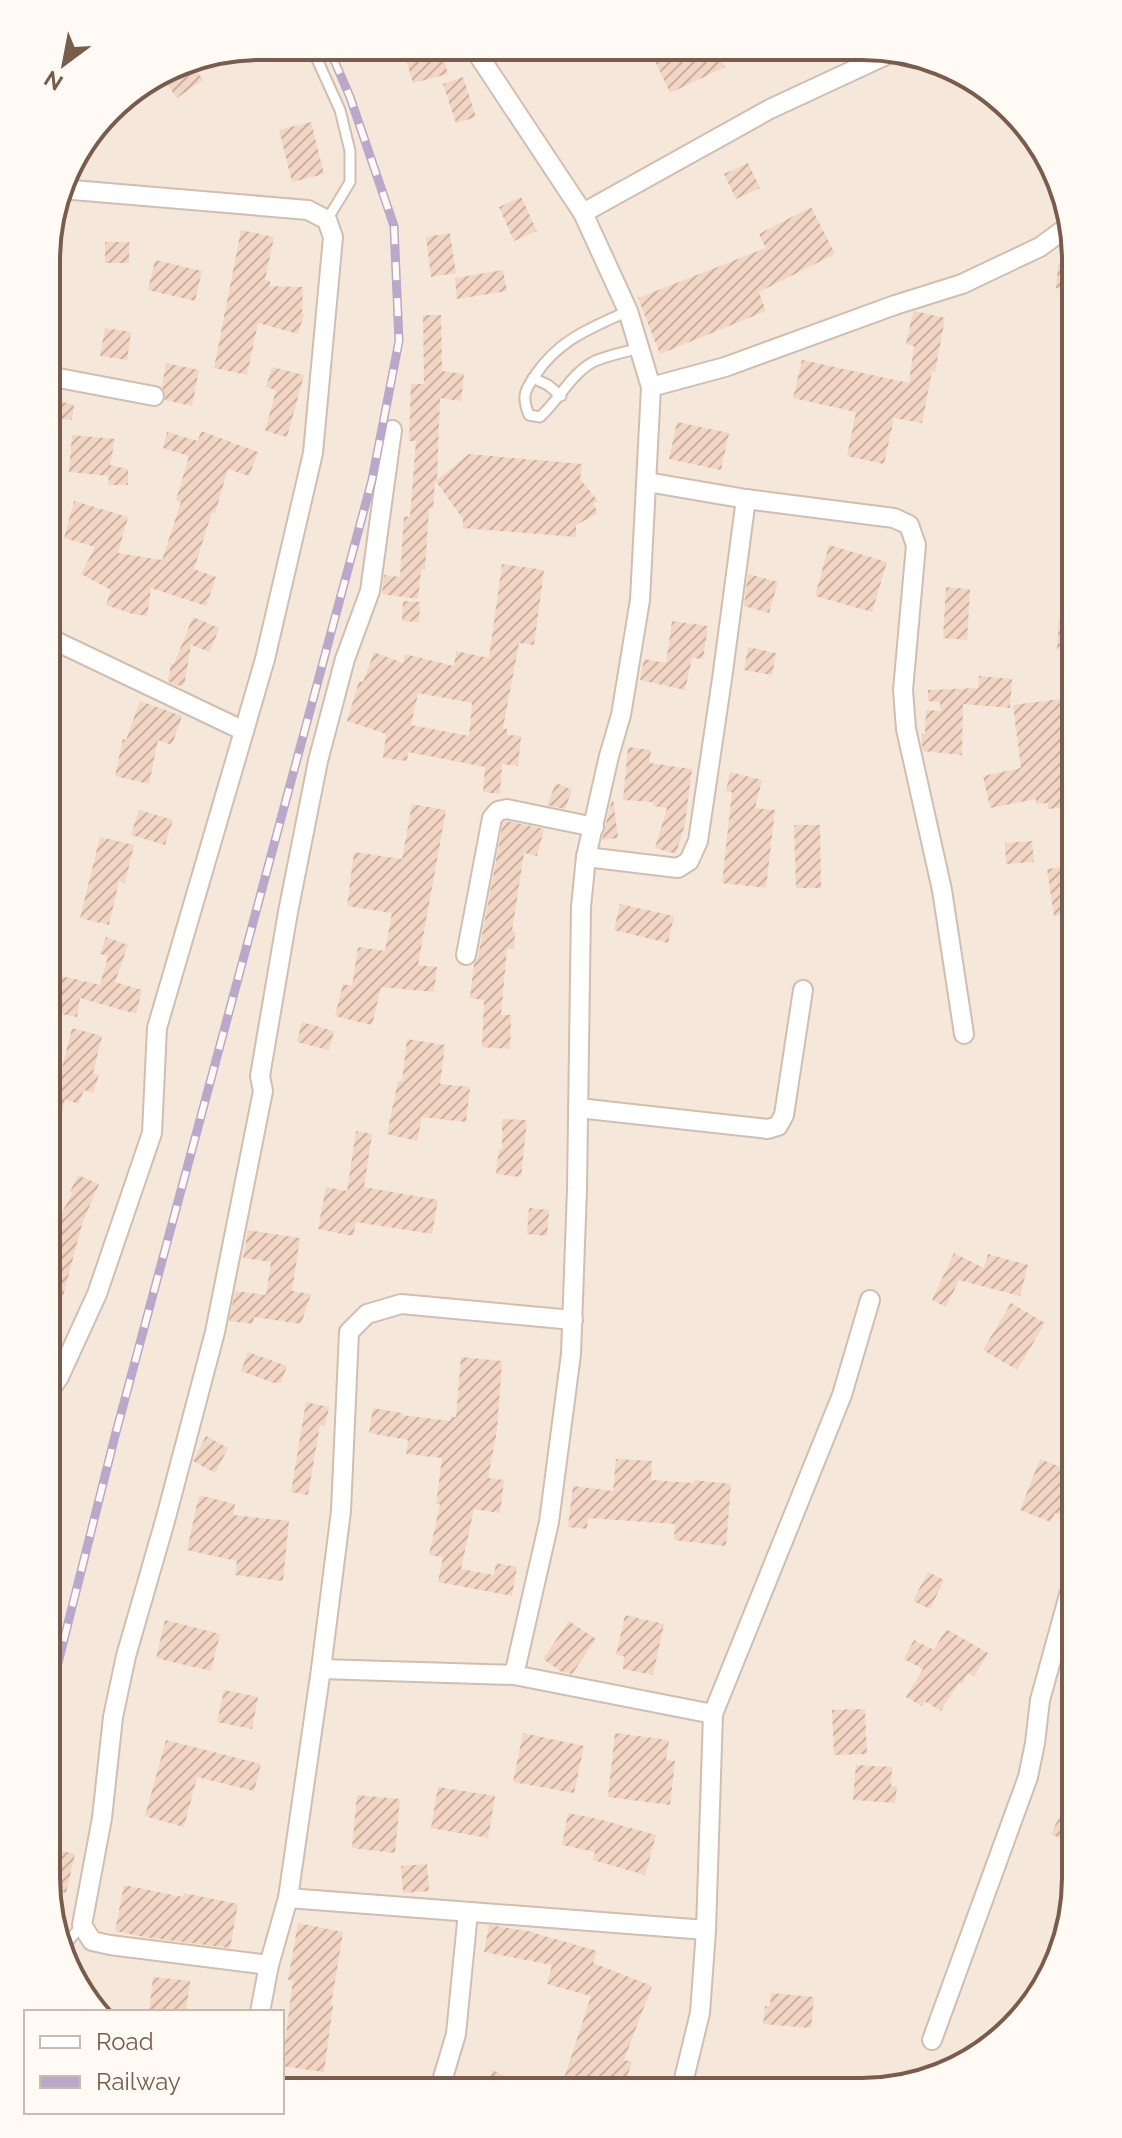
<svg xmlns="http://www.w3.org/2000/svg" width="1122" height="2138" font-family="Raleway,sans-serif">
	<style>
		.residential { fill: #f5e8da }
		.building { fill: url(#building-hatch); fill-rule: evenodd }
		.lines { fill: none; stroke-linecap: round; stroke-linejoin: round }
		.service-casing { stroke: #d1beb0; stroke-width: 13 }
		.minor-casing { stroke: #d1beb0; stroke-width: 22 }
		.service { stroke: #fff; stroke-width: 9 }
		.minor { stroke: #fff; stroke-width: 18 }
		.rail-casing { stroke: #b9a8c9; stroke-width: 9 }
		.rail { stroke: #fffaf3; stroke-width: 6; stroke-dasharray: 18; stroke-linecap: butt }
		.rim { fill: none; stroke: #7a5c4d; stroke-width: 4 }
	</style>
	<defs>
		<pattern id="building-hatch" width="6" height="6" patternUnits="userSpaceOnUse" patternTransform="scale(2)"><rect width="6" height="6" fill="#f3d5c3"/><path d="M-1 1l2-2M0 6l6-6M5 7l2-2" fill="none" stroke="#cab0a1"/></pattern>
	</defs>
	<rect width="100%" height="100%" fill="#fdf6ec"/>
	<!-- residential -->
	<polygon class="residential" points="260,46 903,50 1003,99 1065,192 1076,260 1076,1892 1031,2008 930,2081 862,2092 282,2090 282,2012 101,2012 57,1946 46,1878 48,233 68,165 119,100 179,62"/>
	<!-- building -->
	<g class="building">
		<polygon points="428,47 441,47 448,74 413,83 404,53"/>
		<polygon points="649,48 750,49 750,50 722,61 725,67 670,93"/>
		<polygon points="189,60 203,80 177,98 160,74 179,62"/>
		<polygon points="463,77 476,117 456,123 443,84"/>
		<polygon points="311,122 324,174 292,182 279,130"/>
		<polygon points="748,163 760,188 736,199 724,174"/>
		<polygon points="521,197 537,231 514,241 499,207"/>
		<polygon points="811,207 835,254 759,292 766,311 660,354 638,298 766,248 759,234"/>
		<polygon points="241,230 274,237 265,280 270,281 270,286 303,287 302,314 304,314 298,334 258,323 247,375 214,368"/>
		<polygon points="450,233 456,273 431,277 426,237"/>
		<rect x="105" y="242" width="24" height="21"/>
		<polygon points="155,260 202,271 195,301 148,290"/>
		<polygon points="1058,264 1076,265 1075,290 1056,288"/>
		<polygon points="503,270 507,291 457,299 455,278"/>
		<polygon points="915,311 945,318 935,372 932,371 922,423 894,418 884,464 847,456 856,412 793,398 802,360 909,383 914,346 906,344 913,312"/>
		<polygon points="423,315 441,315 442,371 464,374 461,401 440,398 437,480 469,454 582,464 580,479 598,501 593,504 598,513 576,525 576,537 463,528 463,519 435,480 433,509 429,508 425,570 421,569 418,599 382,594 384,575 400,577 404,516 410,517 416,441 409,441 411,384 424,384"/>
		<polygon points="105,328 131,332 127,360 100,356"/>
		<polygon points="166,363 199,370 192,406 165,400 165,393 162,387"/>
		<polygon points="272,367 304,375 287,437 265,431 276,390 266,387"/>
		<polygon points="51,399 74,405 72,420 49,418"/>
		<polygon points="677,422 729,433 721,470 669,459"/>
		<polygon points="201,431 258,452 249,476 228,469 215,513 212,512 194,569 216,577 206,606 151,588 147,616 133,614 106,605 111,590 81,574 95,547 64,538 74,501 128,517 118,553 162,560 181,502 176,500 189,456 163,448 167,432 198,441"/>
		<polygon points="72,435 115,439 110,465 128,469 128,485 108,485 109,476 69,472"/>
		<polygon points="829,545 887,562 872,612 815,596"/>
		<path d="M502 564 544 570 534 645 519 643 503 728 507 729V735L521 736 518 766 502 764 500 794 483 792 485 767 408 752 407 761 383 758 386 734 347 721 359 681 363 682 374 652 403 663 405 654 454 666 456 651 489 658ZM418 693 472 703 469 736 411 725Z"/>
		<polygon points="748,574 778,582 769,613 744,606"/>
		<polygon points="946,587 970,589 967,640 943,638"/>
		<polygon points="403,601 420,602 419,622 402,621"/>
		<polygon points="193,617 219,628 210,652 191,645 184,686 175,685 168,681 171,664 174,664"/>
		<polygon points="672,621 708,626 703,659 692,658 685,690 640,680 644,659 666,663"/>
		<polygon points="1059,621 1076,622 1076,651 1057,649"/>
		<polygon points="748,647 776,653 772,675 744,670"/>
		<polygon points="979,676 1012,679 1010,708 963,704 962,755 923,751 922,745 922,734 925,734 926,710 941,711 940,702 928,701 928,690 978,688"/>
		<polygon points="1076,697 1076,801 1066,801 1066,807 1048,809 1048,803 1036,804 1036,799 990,808 983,776 1021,768 1013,705"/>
		<polygon points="140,701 182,716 172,745 158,740 149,784 115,776 123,739 126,740"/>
		<polygon points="628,747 651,750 649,763 692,769 685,824 676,854 655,848 667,808 653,806 653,802 623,800"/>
		<polygon points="730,772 762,780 755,808 775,810 766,888 722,883 732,792 726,791"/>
		<polygon points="556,783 572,790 565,809 547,805"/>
		<polygon points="613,799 618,838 602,840 610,807"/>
		<polygon points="412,804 446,810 418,965 437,967 434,992 381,987 372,1025 335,1016 343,984 352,986 358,947 385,951 392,913 347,906 354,852 402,859"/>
		<polygon points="139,810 173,820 165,845 131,835"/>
		<polygon points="507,821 544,829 537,856 524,853 512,931 515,931 514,949 507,949 501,1015 511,1015 510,1049 482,1047 484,1000 470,998 474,964 478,957 503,823"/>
		<polygon points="794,825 820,825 821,888 796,888"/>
		<polygon points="100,837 134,845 125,883 119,881 109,925 80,918"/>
		<polygon points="1032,841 1034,862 1006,864 1005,843"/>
		<polygon points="1063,867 1070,913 1054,916 1047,869"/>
		<polygon points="620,904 674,916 668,943 614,930"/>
		<polygon points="106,937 128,945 115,982 142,990 136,1014 80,998 77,1017 55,1013 62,976 100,985 108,956 100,954"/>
		<polygon points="302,1022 334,1031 329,1050 297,1042"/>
		<polygon points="72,1028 102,1036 93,1073 99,1075 93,1093 84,1090 78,1104 65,1099 54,1152 47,1151 47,1066 61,1072"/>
		<polygon points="407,1039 445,1045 440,1084 470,1087 466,1122 422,1117 417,1141 387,1134 398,1081 402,1081"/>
		<polygon points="502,1119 527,1120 521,1177 496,1174 499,1149 502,1149"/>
		<polygon points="356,1131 372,1134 364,1187 438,1200 432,1234 356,1222 353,1236 318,1229 326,1187 347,1191"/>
		<polygon points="78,1175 99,1184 82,1224 52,1338 47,1337 47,1245 52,1226 54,1227 73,1192 70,1192"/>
		<polygon points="529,1208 549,1210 547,1236 527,1234"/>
		<polygon points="248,1230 300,1238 292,1291 311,1294 301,1324 254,1317 253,1324 229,1321 235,1291 266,1295 271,1262 243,1258"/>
		<polygon points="954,1253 984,1268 988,1254 1028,1265 1020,1296 959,1280 946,1307 932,1300"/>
		<polygon points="1011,1303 1045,1323 1017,1370 983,1350"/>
		<polygon points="248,1352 287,1366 281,1383 274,1383 241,1371"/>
		<polygon points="461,1357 502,1361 497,1430 488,1478 504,1480 500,1513 474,1509 461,1569 494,1575 496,1563 517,1567 512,1596 438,1582 443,1557 429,1555 440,1504 436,1504 442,1458 406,1454 408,1440 369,1433 373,1408 402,1413 402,1415 450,1421 451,1416 456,1417"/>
		<polygon points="306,1402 329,1407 325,1426 320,1425 308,1495 291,1492"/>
		<polygon points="206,1436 228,1448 215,1473 193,1461"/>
		<polygon points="616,1459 652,1461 651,1480 694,1483 694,1480 731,1484 726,1546 674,1540 675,1524 588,1518 587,1529 568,1527 573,1486 613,1491"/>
		<polygon points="1040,1459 1076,1473 1076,1521 1055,1513 1051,1522 1020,1510"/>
		<polygon points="199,1495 235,1504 233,1515 289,1521 283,1581 235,1575 237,1561 187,1550"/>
		<polygon points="928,1572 944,1580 930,1609 913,1601"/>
		<polygon points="625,1615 664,1624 653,1675 623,1669 624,1656 616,1655"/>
		<polygon points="165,1620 220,1634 211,1671 156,1658"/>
		<polygon points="569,1621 596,1639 572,1674 562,1672 543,1659"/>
		<polygon points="946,1629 988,1653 974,1677 968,1673 962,1684 959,1682 941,1711 924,1701 922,1706 906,1697 923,1669 904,1659 914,1640 934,1650"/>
		<polygon points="224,1690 258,1697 252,1729 217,1722"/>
		<polygon points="865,1709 867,1754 834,1755 832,1710"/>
		<polygon points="523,1733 584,1746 574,1793 513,1782"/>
		<polygon points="615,1733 669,1740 666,1760 675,1761 670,1805 608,1797"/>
		<polygon points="166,1740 261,1764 254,1791 197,1777 184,1827 145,1816"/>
		<polygon points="856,1765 892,1767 891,1786 897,1786 895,1803 853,1800"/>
		<polygon points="1076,1781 1076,1845 1051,1834"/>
		<polygon points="438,1787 495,1796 488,1838 431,1828"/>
		<polygon points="357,1795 400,1799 395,1853 352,1848"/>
		<polygon points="568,1813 598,1819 656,1835 645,1875 593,1860 595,1852 562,1845"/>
		<polygon points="50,1848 75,1854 66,1893 48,1888 46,1866"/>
		<polygon points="427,1864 429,1891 403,1893 401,1866"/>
		<polygon points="124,1885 183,1897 184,1893 238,1904 230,1948 145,1937 115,1931"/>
		<polygon points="298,1923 343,1932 331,2005 333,2005 324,2072 282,2066 293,1980 288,1980"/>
		<polygon points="489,1925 534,1932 534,1933 597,1951 593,1963 652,1986 624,2060 632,2062 627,2077 619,2075 614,2091 560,2091 591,1996 547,1984 552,1965 484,1952"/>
		<polygon points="153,1977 190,1981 186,2012 149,2012"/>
		<polygon points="771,1993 814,1997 811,2028 763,2024 765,2006 770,2006"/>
		<polygon points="493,2070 531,2091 482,2091"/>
	</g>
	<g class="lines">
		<!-- service casing -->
		<g class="service-casing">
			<g id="service">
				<polyline points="311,46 340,110 350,151 350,182 327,220"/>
				<path d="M628 311C591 328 560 339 536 374 525 390 521 396 529 415L540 417C559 400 572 372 595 361 609 355 625 352 640 348"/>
				<polyline points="533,378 548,385 561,396"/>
				<polyline points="60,1951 82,1925"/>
			</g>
		</g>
		<!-- minor casing -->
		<g class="minor-casing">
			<g id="minor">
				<polyline points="473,47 583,213 628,311 651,387 640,600 621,715 609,756 586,857 581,907 577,1189 571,1354 549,1522 514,1675"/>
				<polyline points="61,189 308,210 327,220 333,237 313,453 265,659 244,731"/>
				<polyline points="583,213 770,109 897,50"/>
				<polyline points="48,376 154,396"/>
				<polyline points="651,387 725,367 895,305 962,284 1040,247 1070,225"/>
				<polyline points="647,482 746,499 894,518 909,525 916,545 903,690 906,729 942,890 964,1034"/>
				<polyline points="586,857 678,868 689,861 698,841 722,679 746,499"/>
				<polyline points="466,955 492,818 498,811 507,809 594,827"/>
				<polyline points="578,1108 768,1129 778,1126 784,1115 803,990"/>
				<polyline points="47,1394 59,1377 97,1294 152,1133 157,1028 244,731 47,637"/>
				<polyline points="321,1669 514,1675 713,1714"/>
				<polyline points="288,1898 706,1930"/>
				<polyline points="269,1965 110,1945 92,1941 82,1925 102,1818 113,1717 126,1656 165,1521 215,1332 263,1091 260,1076 288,912 318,761 345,659 370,591 392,430"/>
				<polyline points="260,2012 269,1965 288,1898 321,1669 341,1511 349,1332 367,1314 401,1304 573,1320"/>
				<polyline points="932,2040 1028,1777 1035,1743 1040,1700 1069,1595 1076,1579"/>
				<polyline points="439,2091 456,2034 468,1912"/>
				<polyline points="681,2091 700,2013 706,1930 713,1714 842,1395 870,1300"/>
			</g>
		</g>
		<!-- service -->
		<use href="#service" class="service"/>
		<!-- minor -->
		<use href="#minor" class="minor"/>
		<!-- rail casing -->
		<g class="rail-casing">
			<polyline id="rail" points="46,1711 115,1436 372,480 399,341 394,226 350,97 328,46"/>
		</g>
		<!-- rail -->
		<use href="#rail" class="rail"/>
	</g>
	<!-- crop -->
	<path d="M0 0H1122V2138H0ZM260 60H862A200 200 0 0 1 1062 260V1878A200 200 0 0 1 862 2078H260A200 200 0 0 1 60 1878V260A200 200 0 0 1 260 60Z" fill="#fffaf3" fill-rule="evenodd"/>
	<path class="rim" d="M260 60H862A200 200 0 0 1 1062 260V1878A200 200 0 0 1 862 2078H260A200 200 0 0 1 60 1878V260A200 200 0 0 1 260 60Z"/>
	<!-- legend -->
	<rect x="24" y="2010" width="260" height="104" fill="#fffaf3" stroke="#cabbb1" stroke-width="2"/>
	<rect x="40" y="2036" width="40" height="12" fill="#ffffff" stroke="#cabbb1" stroke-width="2"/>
	<text x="96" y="2050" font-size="24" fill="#7a5c4d">Road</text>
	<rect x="40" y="2076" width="40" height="12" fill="#b9a8c9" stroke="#cabbb1" stroke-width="2"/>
	<text x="96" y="2090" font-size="24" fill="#7a5c4d">Railway</text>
	<!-- north arrow -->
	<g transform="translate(64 64) rotate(212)" stroke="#fffaf3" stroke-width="6" paint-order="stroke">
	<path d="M0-6L14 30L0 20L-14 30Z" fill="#7a5c4d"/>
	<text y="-12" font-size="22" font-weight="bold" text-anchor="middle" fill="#7a5c4d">N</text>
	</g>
</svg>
